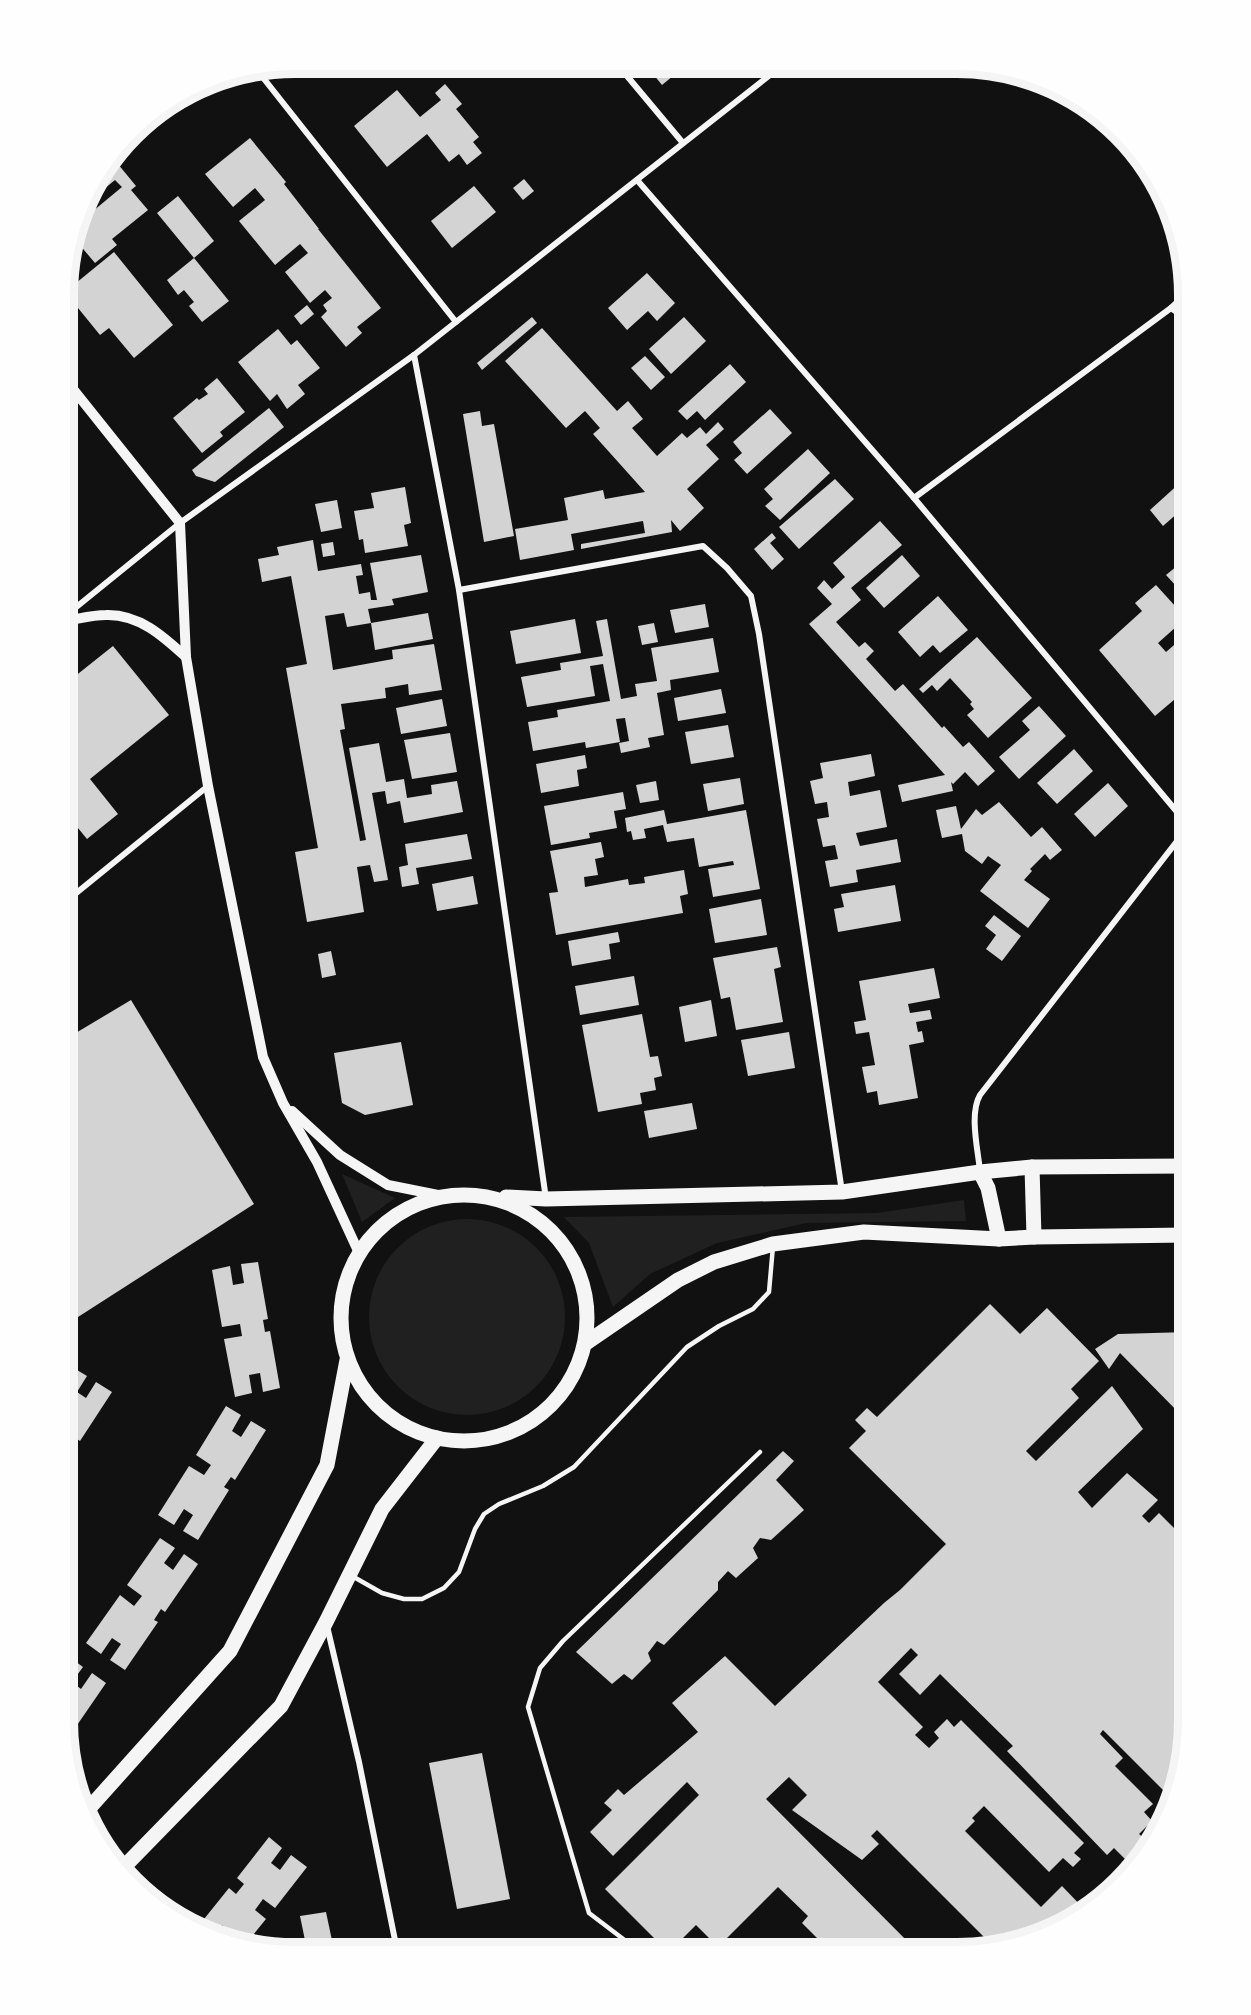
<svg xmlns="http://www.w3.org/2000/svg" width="1251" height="2015" font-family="'Exo 2',sans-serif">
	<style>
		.green { fill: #202020 }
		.building { fill: #d3d3d3 }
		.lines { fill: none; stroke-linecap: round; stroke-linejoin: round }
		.service { stroke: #f5f5f5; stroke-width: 4.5 }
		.minor { stroke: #f5f5f5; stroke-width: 6 }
		.tertiary { stroke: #f5f5f5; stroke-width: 10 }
		.primary { stroke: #f5f5f5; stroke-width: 15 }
		.rim { fill: none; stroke: #f5f5f5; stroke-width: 8 }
	</style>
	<rect width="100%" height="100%" fill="#111"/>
	<!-- green -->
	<g class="green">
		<polygon points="342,1174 395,1198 362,1222"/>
		<polygon points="964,1200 966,1221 806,1223 717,1243 650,1274 613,1307 589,1243 564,1217 877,1213"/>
		<circle cx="467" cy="1317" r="98"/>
	</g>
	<!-- building -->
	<g class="building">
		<polygon points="645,64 673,64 679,71 662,85"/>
		<polygon points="445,84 462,104 456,109 479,137 473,142 482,153 467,165 459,154 449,162 427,134 387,167 354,126 397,90 420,117 441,100 435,93"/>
		<polygon points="250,138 286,182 284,184 319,229 318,229 381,308 357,327 362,333 346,347 321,317 327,311 323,305 332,298 325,290 310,303 285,272 308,253 300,244 275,265 239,221 265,200 255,188 233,207 205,174"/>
		<polygon points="113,158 136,186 131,190 148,210 112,239 117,245 95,263 73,237 81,210 87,216 122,187 115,180 82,207 87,192"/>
		<polygon points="524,179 534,191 523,200 513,188"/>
		<polygon points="474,186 496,212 452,248 431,221"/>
		<polygon points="178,196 214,241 194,258 229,301 202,322 189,306 194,302 184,290 178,295 167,280 194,258 157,213"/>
		<polygon points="114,252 173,325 134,358 109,328 100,335 65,292"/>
		<polygon points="647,273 675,303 657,321 648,311 627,330 608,308"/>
		<polygon points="307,305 314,314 301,325 294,316"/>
		<polygon points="532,317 537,323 482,370 477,363"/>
		<polygon points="684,317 706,341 671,374 649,349"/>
		<polygon points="542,328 617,411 628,401 643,419 632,428 657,456 682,433 687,438 700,427 706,434 718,422 724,429 706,445 719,459 687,489 704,508 680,531 671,520 672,532 581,549 581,544 645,533 643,521 571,534 574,550 520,560 515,529 568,520 564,498 603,490 605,499 645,492 593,434 600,428 585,411 566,428 505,361"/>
		<polygon points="278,329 291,345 297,340 320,368 298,385 305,394 287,409 277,394 270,401 238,362"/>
		<polygon points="645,356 665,377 651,390 631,368"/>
		<polygon points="730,364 746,382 705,420 697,411 687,420 678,411"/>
		<polygon points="217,378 245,412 220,432 223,436 202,453 173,418 197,398 199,400 208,394 204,389"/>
		<polygon points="269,408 284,427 215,482 196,476 192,470"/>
		<polygon points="770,409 792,433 747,474 734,460 742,453 733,442"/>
		<polygon points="480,411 482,426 494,424 514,536 484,542 463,414"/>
		<polygon points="808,449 830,473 780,520 765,506 773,499 764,489"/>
		<polygon points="835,479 854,499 799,549 779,527"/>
		<polygon points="1182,481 1188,488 1188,504 1163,526 1150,510"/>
		<polygon points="405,487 411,523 404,525 408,546 365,553 363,539 359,540 354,511 374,508 371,493"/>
		<polygon points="337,500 342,528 321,532 315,504"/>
		<polygon points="1188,514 1188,531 1184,535 1175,525"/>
		<polygon points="880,521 902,545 851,588 861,600 836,622 859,647 865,642 874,651 866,659 895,691 903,684 942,728 944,726 963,747 969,742 995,771 978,786 965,772 953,784 951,782 953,791 902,802 898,785 945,775 809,624 832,604 817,588 824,580 832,589 845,577 833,563"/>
		<polygon points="772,533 776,538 770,543 784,559 772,570 754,549"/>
		<polygon points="313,540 318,571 361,564 363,575 356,576 359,594 370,592 371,600 377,600 370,563 421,555 428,592 392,599 394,605 368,609 371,623 347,627 344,613 325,616 333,670 393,659 392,650 434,644 442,690 409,695 408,684 385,688 386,698 341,704 345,729 340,730 360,841 366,840 349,748 379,743 386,782 404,779 407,798 432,794 431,785 457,781 463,812 404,823 400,801 387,804 385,791 372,793 388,880 374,882 370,865 357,867 364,912 307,922 295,852 318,848 286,668 307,664 291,576 262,582 258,559 279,555 277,547"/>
		<polygon points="333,542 335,555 323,557 321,544"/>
		<polygon points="1185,549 1188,553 1188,599 1166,575 1183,561 1178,555"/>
		<polygon points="902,555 920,576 884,608 866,588"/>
		<polygon points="1156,585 1186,618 1158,643 1166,652 1188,633 1188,651 1185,653 1188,656 1188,688 1155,716 1099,650 1142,611 1135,603"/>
		<polygon points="938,596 968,630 940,653 933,645 920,657 898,632"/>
		<polygon points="705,604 709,627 675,633 670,610"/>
		<polygon points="428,613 433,639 375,650 371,623"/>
		<polygon points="575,619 581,653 516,664 510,631"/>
		<polygon points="607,619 621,699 637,696 635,684 657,681 651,648 713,638 719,672 670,680 671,690 657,693 664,735 648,738 650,747 621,753 619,743 629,741 625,718 616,719 620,742 586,748 585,742 533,751 528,722 558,717 557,710 610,701 603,664 590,666 595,696 527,707 521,677 561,670 560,663 603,656 596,621"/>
		<polygon points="654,623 658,642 642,645 638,626"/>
		<polygon points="977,637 1032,698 988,738 967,715 974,709 970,704 972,702 950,678 937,691 932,685 923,693 919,689"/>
		<polygon points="113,646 169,715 90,779 118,814 87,839 64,811 64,685"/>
		<polygon points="721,689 726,713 678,721 674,698"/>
		<polygon points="442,699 447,726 401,734 396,708"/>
		<polygon points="1039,706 1066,736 1019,779 999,757 1030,730 1022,721"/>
		<polygon points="728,725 734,757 691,764 685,732"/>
		<polygon points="450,733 457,772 412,779 404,740"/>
		<polygon points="1074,749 1093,771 1057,804 1037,783"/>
		<polygon points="871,754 875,776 848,782 850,796 880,790 887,827 856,833 858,840 860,846 897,839 901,862 856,870 858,882 830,887 825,861 838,859 835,845 823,847 817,819 829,817 827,802 815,804 810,781 823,778 820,763"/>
		<polygon points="585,755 587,768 577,770 579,786 541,793 536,764"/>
		<polygon points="740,778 744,804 708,811 703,784"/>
		<polygon points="656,781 659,800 640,803 636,785"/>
		<polygon points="1108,783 1128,806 1095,837 1074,814"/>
		<polygon points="623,792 626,809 614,811 617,828 589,833 590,838 551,845 544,806"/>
		<polygon points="999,802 1031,837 1042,827 1062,850 1050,860 1045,854 1030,869 1032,871 1024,880 1050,899 1028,928 980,891 1001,865 988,856 982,864 965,851 962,834 942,838 939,825 936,810 956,806 961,829 976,809 982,815"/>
		<polygon points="664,810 667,824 746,810 760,889 713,897 708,869 734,865 733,861 699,867 694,838 667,842 663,825 644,829 646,838 633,840 631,831 627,832 625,818"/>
		<polygon points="467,834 472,859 416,868 419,884 402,887 399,867 408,865 405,844"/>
		<polygon points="601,842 604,857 595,859 598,875 584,877 585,887 628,879 629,885 645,883 644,877 684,870 688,894 680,896 683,913 556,935 549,893 558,892 550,851"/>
		<polygon points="473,876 478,904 437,911 432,884"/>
		<polygon points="895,885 901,921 838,932 834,909 844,907 841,894"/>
		<polygon points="761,899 767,935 715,943 709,909"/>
		<polygon points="994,915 1021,936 1002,961 986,949 996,935 985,926"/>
		<polygon points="618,932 620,942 609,944 611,959 572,966 568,941"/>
		<polygon points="777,947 781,967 774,969 783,1022 736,1030 730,997 721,999 713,958"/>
		<polygon points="331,951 336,975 322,978 318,954"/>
		<polygon points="934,968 940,998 908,1004 910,1013 930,1010 932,1019 916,1022 918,1032 922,1031 924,1042 909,1045 918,1098 879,1105 877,1091 867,1093 862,1067 875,1065 869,1032 856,1034 854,1022 866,1020 859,981"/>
		<polygon points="634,976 639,1005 580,1015 575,986"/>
		<polygon points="131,1000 254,1204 64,1326 64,1040"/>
		<polygon points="711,1000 717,1036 685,1042 679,1007"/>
		<polygon points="642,1014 650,1057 658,1056 662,1076 654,1078 656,1090 640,1093 642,1104 598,1112 582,1025"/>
		<polygon points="789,1032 795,1068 748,1076 741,1040"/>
		<polygon points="401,1042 413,1105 365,1115 342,1103 334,1053"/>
		<polygon points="692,1103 697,1129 649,1138 644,1111"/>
		<polygon points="258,1262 268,1319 263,1320 265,1332 270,1331 280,1388 263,1392 260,1373 249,1375 252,1393 235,1397 224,1339 242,1336 240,1324 222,1327 212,1270 230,1266 233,1285 244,1283 241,1264"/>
		<polygon points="990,1304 1020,1334 1047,1308 1099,1361 1071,1389 1079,1398 1026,1451 1036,1461 1112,1386 1143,1429 1078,1492 1092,1508 1127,1473 1158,1500 1142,1516 1149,1523 1159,1513 1188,1542 1187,1736 1176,1795 1173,1800 1103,1730 1100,1734 1123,1758 1115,1766 1153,1804 1144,1812 1152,1821 1139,1834 1146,1840 1126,1860 1114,1848 1107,1855 1007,1751 1013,1746 940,1674 920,1695 899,1674 918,1655 911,1648 878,1682 923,1727 915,1735 929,1748 939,1738 934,1732 947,1719 954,1727 961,1720 1084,1843 1074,1853 1081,1859 1073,1867 1063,1858 1049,1872 984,1806 972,1818 975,1821 965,1831 1041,1907 1062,1886 1086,1911 1045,1935 992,1945 877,1830 871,1836 879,1844 862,1860 792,1810 807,1795 789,1777 766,1799 918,1952 831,1952 802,1923 808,1916 778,1887 718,1947 696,1925 670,1951 667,1951 605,1889 699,1795 687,1782 613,1856 590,1832 612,1810 604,1803 618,1789 624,1795 698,1732 672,1703 725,1656 775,1706 884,1603 900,1590 946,1544 849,1448 866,1431 855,1420 867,1408 877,1417"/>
		<polygon points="1188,1332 1188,1422 1120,1353 1109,1369 1095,1349 1118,1334"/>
		<polygon points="72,1367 87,1376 77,1392 86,1398 96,1382 112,1392 80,1441 65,1431 63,1434 63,1381"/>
		<polygon points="226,1406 241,1415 232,1431 241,1437 251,1421 266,1430 235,1480 231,1477 224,1487 229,1490 198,1540 183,1531 193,1515 184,1509 174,1525 158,1515 189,1466 204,1475 211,1465 196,1455"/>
		<polygon points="63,1444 74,1451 63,1468"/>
		<polygon points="783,1451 794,1461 776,1480 804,1510 771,1540 760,1538 753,1548 758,1558 736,1578 728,1571 718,1582 718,1590 664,1645 657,1641 648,1653 651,1661 632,1680 624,1674 612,1684 576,1652"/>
		<polygon points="160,1538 175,1548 164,1563 173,1570 184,1554 198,1564 165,1612 161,1609 154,1620 158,1622 125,1670 110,1660 121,1644 112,1638 101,1654 86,1643 120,1595 134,1606 142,1596 127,1585"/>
		<polygon points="68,1656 83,1667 72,1682 81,1689 92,1673 106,1683 73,1731 69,1728 65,1733 63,1721 63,1663"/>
		<polygon points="482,1753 510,1899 457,1909 429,1763"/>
		<polygon points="269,1837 282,1848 271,1863 280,1870 291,1855 307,1867 275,1908 263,1899 255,1910 266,1919 245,1945 224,1939 230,1932 222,1925 213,1936 196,1929 229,1888 236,1894 244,1884 237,1878"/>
		<polygon points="326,1912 334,1950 307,1950 300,1916"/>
	</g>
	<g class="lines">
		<!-- service -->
		<g class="service">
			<polyline points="352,1576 382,1593 404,1599 422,1599 444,1588 459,1572 475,1529 484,1514 499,1504 543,1486 574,1467 687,1347 719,1326 753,1309 769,1292 773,1246"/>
			<polyline points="639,1951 589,1913 528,1707 540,1668 563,1641 760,1452"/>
		</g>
		<!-- minor -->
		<g class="minor">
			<polyline points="617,64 683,143"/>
			<polyline points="257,70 456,322"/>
			<polyline points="637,180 914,498 1188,825"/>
			<polyline points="1171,308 1188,320"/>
			<polyline points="414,355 459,590 546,1199"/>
			<polyline points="914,498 1171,308 1188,292"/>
			<polyline points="459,590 703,546 727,568 751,596 759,634 842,1192"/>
			<polyline points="64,617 180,523 414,355 784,64"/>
			<polyline points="64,903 208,786"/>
			<path d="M980 1171C978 1150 969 1114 980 1095L1188 827"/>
			<polyline points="327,1626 359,1762 397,1950"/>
		</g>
		<!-- tertiary -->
		<g class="tertiary">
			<polyline points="65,379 180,523 186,657 208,786 263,1057 283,1103 317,1162 359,1253"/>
			<path d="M64 621C78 619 92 615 106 615 139 614 163 636 186 657"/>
			<polyline points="292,1111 340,1155 388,1185 443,1196"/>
		</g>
		<!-- primary -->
		<g class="primary">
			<polyline points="1032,1167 1034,1237"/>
			<polyline points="980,1172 988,1188 999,1239"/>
			<circle cx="464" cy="1318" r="123"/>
			<polyline points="506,1197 546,1199 842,1192 980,1172 1032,1167 1188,1166"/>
			<polyline points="586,1343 678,1280 714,1262 773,1244 864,1232 999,1239 1034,1237 1188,1235"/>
			<polyline points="84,1814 230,1651 327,1465 347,1360"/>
			<polyline points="120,1871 281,1706 326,1622 382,1509 437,1438"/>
		</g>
	</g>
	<!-- crop -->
	<path d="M0 0H1251V2015H0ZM295 74H957A221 221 0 0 1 1178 295V1721A221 221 0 0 1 957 1942H295A221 221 0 0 1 74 1721V295A221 221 0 0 1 295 74Z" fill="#fefefe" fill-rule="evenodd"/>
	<path class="rim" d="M295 74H957A221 221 0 0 1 1178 295V1721A221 221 0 0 1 957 1942H295A221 221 0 0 1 74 1721V295A221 221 0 0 1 295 74Z"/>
</svg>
